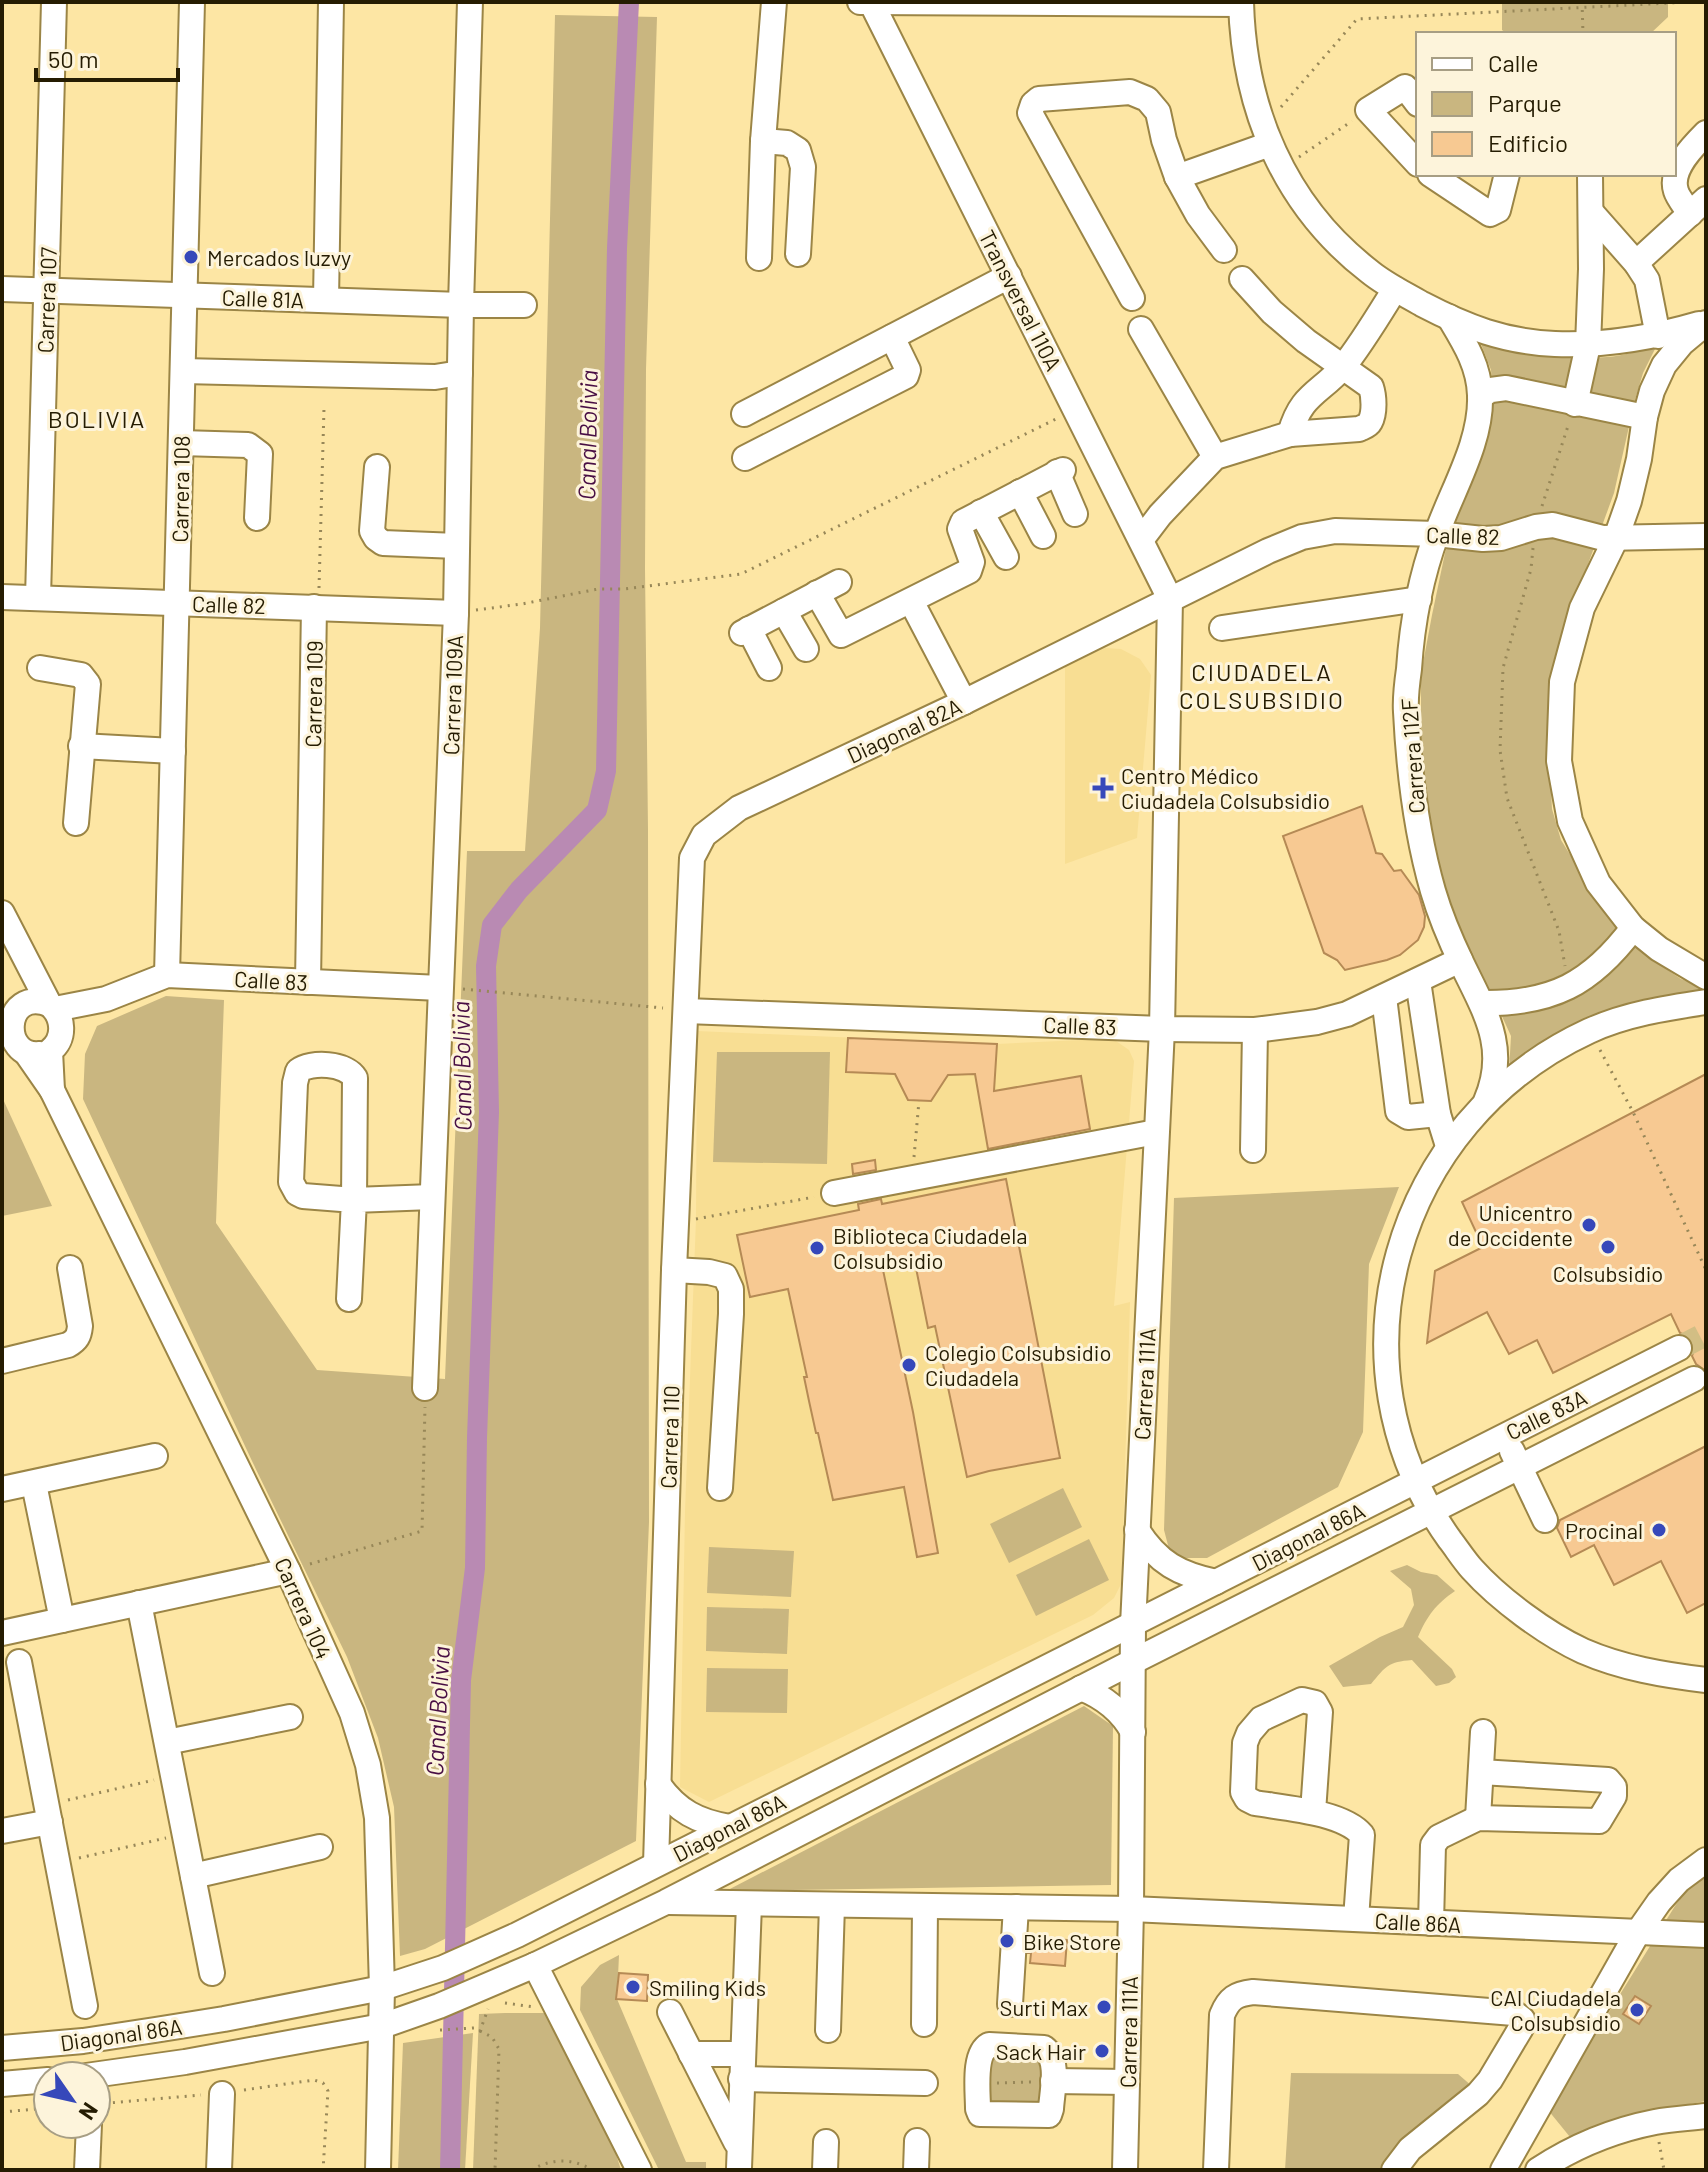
<svg xmlns="http://www.w3.org/2000/svg" width="1708" height="2172" font-family="Barlow,sans-serif">
	<style>
		.built { fill: #f8de93 }
		.green { fill: #c9b680 }
		.lines { fill: none; stroke-linecap: round; stroke-linejoin: round }
		.canal { stroke: #b98ab3; stroke-width: 20 }
		.building { fill: #f7c992; stroke: #b58a55; stroke-width: 2 }
		.minor-tunnel { stroke: #d2be84; stroke-width: 24; stroke-dasharray: 24 12; stroke-linecap: butt }
		.minor-casing { stroke: #9b8546; stroke-width: 28 }
		.path { stroke: #978758; stroke-width: 3; stroke-dasharray: 2 6; stroke-linecap: butt }
		.minor { stroke: #fff; stroke-width: 24 }
		.poi-dot { fill: #3648ba; stroke: #fdf4db; stroke-width: 3 }
		.labels { text-anchor: middle; dominant-baseline: central; stroke-width: 6; stroke-linejoin: round; paint-order: stroke }
		.poi-label { font-size: 22px; fill: #251c02; stroke: #fdf4db; text-anchor: start }
		.street-label { font-size: 22px; fill: #251c02; stroke: #fdf4db }
		.neighbourhood-label { font-size: 24px; letter-spacing: 2px; fill: #251c02; stroke: #fdf4db }
		.water-label { font-size: 24px; font-style: italic; fill: #480e44; stroke: #fdf4db }
	</style>
	<rect width="100%" height="100%" fill="#fde6a4"/>
	<!-- built -->
	<g class="built">
		<polygon points="1105,648 1121,649 1140,659 1151,675 1137,838 1065,864 1065,666"/>
		<polygon points="697,1031 997,1044 1104,1039 1116,1041 1129,1050 1134,1061 1114,1306 1130,1302 1122,1571 1121,1584 1114,1598 1093,1615 709,1802 680,1787 685,1511 696,1219"/>
	</g>
	<!-- green -->
	<g class="green">
		<polygon points="1502,2 1668,2 1668,17 1650,34 1507,34 1502,30"/>
		<polygon points="555,15 657,17 646,369 645,569 648,830 649,1522 636,1841 425,1949 400,1956 394,1807 378,1738 347,1657 252,1461 83,1099 85,1054 97,1026 166,996 224,1000 216,1223 317,1370 445,1379 467,851 525,851 540,628"/>
		<path d="M1481 344C1522 355 1565 360 1607 357 1623 356 1640 350 1656 347L1643 373 1635 400 1614 493 1561 638 1547 712 1552 809 1561 840 1587 882 1617 924 1647 956 1681 979 1706 988V995L1622 1006 1593 1016 1537 1046 1509 1071 1511 1036 1495 1001 1472 960 1448 900 1425 811 1421 745V674L1432 615 1445 553 1488 429 1493 396 1491 370Z"/>
		<polygon points="717,1052 830,1052 827,1164 713,1162"/>
		<polygon points="2,1097 52,1206 2,1216"/>
		<polygon points="1399,1187 1369,1264 1363,1432 1338,1487 1207,1558 1183,1558 1169,1549 1164,1530 1174,1198"/>
		<polygon points="1063,1488 1082,1527 1009,1563 990,1524"/>
		<polygon points="1089,1539 1109,1580 1036,1616 1016,1575"/>
		<polygon points="709,1547 794,1551 791,1597 707,1593"/>
		<path d="M1407 1565 1421 1572 1437 1575 1455 1591C1436 1604 1427 1616 1418 1637L1452 1669 1456 1677 1449 1683 1436 1686 1412 1660C1388 1662 1386 1666 1371 1684L1343 1687 1329 1666 1380 1637 1403 1627 1414 1605 1411 1589 1390 1571Z"/>
		<polygon points="707,1607 789,1609 787,1654 706,1651"/>
		<polygon points="707,1668 788,1669 787,1713 706,1712"/>
		<polygon points="1084,1706 1113,1726 1111,1885 726,1891"/>
		<polygon points="1706,1873 1706,2101 1632,2115 1570,2137 1548,2110 1675,1906 1689,1887"/>
		<polygon points="619,1955 617,1999 686,2162 706,2162 706,2170 659,2170 580,2010 581,1987 600,1965"/>
		<polygon points="505,2013 550,2013 611,2138 621,2170 473,2170 479,2014"/>
		<polygon points="473,2033 465,2170 398,2170 403,2043"/>
		<polygon points="983,2056 1050,2057 1047,2113 980,2112"/>
		<polygon points="1291,2073 1458,2074 1473,2087 1386,2170 1285,2170"/>
	</g>
	<g class="lines">
		<!-- canal -->
		<polyline class="canal" points="450,2170 461,1680 475,1568 477,1438 489,1112 486,966 492,925 519,890 597,810 606,771 617,248 629,2"/>
	</g>
	<!-- building -->
	<g class="building">
		<polygon points="1362,806 1376,853 1382,854 1394,871 1401,870 1419,895 1425,916 1424,927 1418,940 1400,955 1387,960 1345,970 1337,960 1324,953 1283,836"/>
		<polygon points="848,1038 997,1044 994,1091 1081,1076 1090,1129 988,1149 975,1074 948,1075 931,1101 908,1100 895,1074 846,1072"/>
		<polygon points="1706,1074 1706,1371 1696,1364 1692,1356 1694,1350 1693,1342 1688,1336 1680,1333 1671,1314 1553,1373 1537,1340 1509,1354 1487,1312 1427,1343 1435,1271 1483,1247 1462,1202"/>
		<polygon points="875,1160 876,1170 853,1174 852,1164"/>
		<polygon points="1006,1179 1060,1458 989,1471 967,1477 935,1326 928,1328 915,1263 883,1270 913,1412 938,1553 917,1557 904,1487 833,1500 818,1433 816,1433 809,1401 804,1377 807,1377 788,1289 750,1297 737,1235 859,1210 858,1204 881,1199 882,1204"/>
		<polygon points="1706,1446 1706,1603 1687,1613 1661,1561 1614,1585 1594,1545 1571,1557 1557,1528 1560,1520"/>
		<polygon points="1029,1938 1067,1940 1065,1966 1030,1963 1031,1953 1028,1953"/>
		<polygon points="619,1973 648,1975 647,2001 616,1999"/>
		<polygon points="1635,1996 1651,2006 1639,2024 1623,2014"/>
	</g>
	<g class="lines">
		<!-- minor-tunnel -->
		<polyline class="minor-tunnel" points="1679,1348 1706,1334"/>
		<!-- minor casing -->
		<g class="minor-casing">
			<g id="minor">
				<polyline points="860,2 1241,4"/>
				<polyline points="871,2 1170,599 1162,1029 1133,1625 1131,1909 1125,2170"/>
				<path d="M1241 2C1244 109 1284 206 1370 272 1386 285 1405 294 1422 304 1466 327 1505 342 1555 344 1605 346 1651 338 1699 324"/>
				<polyline points="1418,104 1405,87 1368,110 1418,164"/>
				<polyline points="763,141 787,143 798,150 803,167 798,254"/>
				<polyline points="1430,174 1490,214 1498,210 1507,174"/>
				<polyline points="1177,177 1270,144"/>
				<polyline points="1591,212 1636,263 1647,280 1658,336"/>
				<path d="M1690 214C1686 207 1678 198 1676 191 1669 170 1693 146 1706 133"/>
				<polyline points="759,258 763,141 774,2"/>
				<polyline points="1636,263 1706,199"/>
				<polyline points="2,289 461,305 524,305"/>
				<polyline points="1132,298 1030,113 1033,104 1039,99 1130,92 1147,99 1158,112 1164,140 1177,177 1198,215 1224,250"/>
				<polyline points="326,300 331,2"/>
				<path d="M1449 317C1464 342 1479 365 1480 395 1482 442 1452 490 1437 533 1421 576 1412 623 1409 669 1407 683 1405 698 1406 712 1409 772 1416 832 1433 891 1440 915 1451 941 1462 964 1485 1012 1509 1048 1486 1101"/>
				<polyline points="1706,323 1682,343 1664,365 1652,391 1645,417 1639,459 1629,501 1616,538 1582,608 1562,682 1559,761 1570,821 1598,883 1633,928 1659,949 1706,977"/>
				<polyline points="1141,329 1215,457"/>
				<polyline points="183,371 435,377 460,373"/>
				<polyline points="1480,396 1491,390 1506,388 1645,417"/>
				<polyline points="1575,404 1588,345 1591,269 1590,174"/>
				<polyline points="744,414 1009,276"/>
				<path d="M1290 434C1301 394 1319 394 1343 367 1361 345 1380 313 1395 289"/>
				<polyline points="181,443 248,445 260,454 257,518"/>
				<polyline points="745,458 906,376 908,370 892,337"/>
				<polyline points="377,467 372,531 376,538 383,543 457,546"/>
				<polyline points="1057,472 1075,514"/>
				<polyline points="1020,492 1043,536"/>
				<polyline points="981,512 1006,557"/>
				<path d="M1141 540 1160 515 1215 457 1290 434 1359 429C1363 427 1368 426 1370 422 1375 413 1374 396 1371 387L1306 341 1272 312 1242 279"/>
				<polyline points="817,593 841,635 969,571 972,562 960,529 963,522 1063,470"/>
				<polyline points="2,597 456,613"/>
				<polyline points="38,598 54,2"/>
				<polyline points="911,601 964,702"/>
				<polyline points="784,611 806,649"/>
				<polyline points="1222,628 1419,599"/>
				<polyline points="749,629 769,668"/>
				<polyline points="742,633 839,582"/>
				<polyline points="40,668 81,675 88,684 76,823"/>
				<polyline points="81,746 173,751"/>
				<path d="M2 913 49 1004C64 1016 66 1039 50 1051L52 1090"/>
				<polyline points="167,975 192,2"/>
				<polyline points="1418,981 1438,1114 1448,1146"/>
				<polyline points="308,982 314,607"/>
				<polyline points="1384,997 1398,1111 1408,1117 1438,1114"/>
				<path d="M1706 1002C1666 1008 1626 1014 1589 1031 1394 1121 1323 1364 1450 1540 1457 1549 1464 1560 1472 1569 1499 1599 1546 1634 1583 1651 1622 1668 1664 1675 1706 1680"/>
				<path d="M1482 1003C1552 1004 1591 984 1633 928"/>
				<polyline points="55,1009 106,999 167,975 440,988"/>
				<polyline points="686,1011 1162,1029 1255,1030 1317,1022 1347,1014 1460,960"/>
				<polyline points="27,1054 52,1090 288,1571 352,1713 368,1765 377,1818 382,1988 378,2170"/>
				<path d="M40 1054C0 1059 2 987 49 1004"/>
				<polyline points="1253,1150 1255,1030"/>
				<polyline points="834,1193 1156,1132"/>
				<polyline points="674,1270 709,1272 725,1276 731,1289 731,1314 720,1488"/>
				<path d="M349 1299 354 1200 355 1078C346 1063 311 1061 298 1071L295 1083 291 1182 297 1193 303 1196 354 1200 432 1197"/>
				<path d="M2 1361 68 1345C77 1340 79 1336 80 1326L70 1268"/>
				<polyline points="425,1388 456,613 461,305 470,2"/>
				<polyline points="1512,1451 1545,1520"/>
				<polyline points="34,1484 62,1620"/>
				<polyline points="2,1489 155,1456"/>
				<path d="M1137 1530C1158 1563 1179 1574 1216 1582"/>
				<polyline points="139,1603 212,1973"/>
				<polyline points="2,1633 288,1571"/>
				<polyline points="19,1662 85,2006"/>
				<path d="M1081 1688C1104 1697 1121 1710 1133 1732"/>
				<polyline points="167,1742 290,1717"/>
				<path d="M658 1784C677 1811 698 1822 730 1827"/>
				<path d="M1313 1812 1320 1712 1315 1703 1302 1700 1261 1719 1249 1733 1245 1743 1243 1792 1247 1799 1255 1803C1285 1808 1343 1812 1362 1835L1356 1919"/>
				<polyline points="1478,1818 1483,1732"/>
				<polyline points="2,1831 50,1822"/>
				<polyline points="656,1864 674,1270 692,858 704,835 739,808 964,702 1268,551 1302,537 1335,531 1436,534 1483,539 1501,538 1536,527 1553,525 1603,538 1706,536"/>
				<polyline points="193,1876 320,1847"/>
				<polyline points="668,1902 1131,1909 1706,1935"/>
				<polyline points="1431,1923 1433,1845 1439,1837 1478,1818 1599,1821 1614,1796 1614,1787 1608,1780 1481,1772"/>
				<polyline points="535,1965 639,2170"/>
				<polyline points="1010,2004 1016,1907"/>
				<polyline points="670,2012 736,2142"/>
				<polyline points="924,2024 925,1906"/>
				<polyline points="828,2030 832,1905"/>
				<path d="M989 2045 1044 2048C1060 2060 1052 2091 1051 2109L1049 2115 980 2114 978 2109C978 2091 973 2054 989 2045Z"/>
				<polyline points="2,2048 83,2041 155,2030 224,2019 382,1988 443,1968 517,1935 1679,1348"/>
				<polyline points="691,2054 742,2054"/>
				<polyline points="86,2076 185,2062 382,2026 439,2006 535,1965 666,1902 1134,1661 1694,1379"/>
				<polyline points="741,2079 925,2083"/>
				<polyline points="1053,2081 1127,2082"/>
				<polyline points="2,2084 48,2080"/>
				<polyline points="739,2168 749,1904"/>
				<polyline points="87,2170 89,2124"/>
				<polyline points="219,2170 222,2094"/>
				<polyline points="825,2170 826,2142"/>
				<polyline points="916,2170 917,2141"/>
				<path d="M1216 2170 1222 2015C1229 1998 1236 1994 1253 1992L1514 2013 1522 2019 1521 2028 1490 2080 1478 2094 1410 2149 1394 2170"/>
				<polyline points="1503,2170 1638,1932 1659,1902 1679,1880 1706,1860"/>
				<path d="M1538 2170C1573 2147 1614 2130 1655 2122 1672 2119 1689 2118 1706 2116"/>
			</g>
		</g>
		<!-- path -->
		<g class="path">
			<polyline points="1582,2 1583,34"/>
			<polyline points="1281,107 1357,19 1689,2"/>
			<polyline points="1299,157 1352,121"/>
			<polyline points="1542,506 1568,426"/>
			<polyline points="1533,548 1531,569 1503,668 1500,750 1507,798 1559,931 1565,966"/>
			<polyline points="319,588 324,408"/>
			<polyline points="476,610 522,604 598,589 624,589 741,574 1058,418"/>
			<polyline points="463,989 663,1008"/>
			<polyline points="1600,1050 1633,1112 1706,1270"/>
			<polyline points="914,1157 919,1101"/>
			<polyline points="696,1219 814,1197"/>
			<polyline points="310,1564 422,1531 425,1407"/>
			<polyline points="68,1800 154,1780"/>
			<polyline points="79,1858 166,1838"/>
			<polyline points="505,2003 534,2007"/>
			<polyline points="440,2030 474,2028 480,2031 488,2009"/>
			<polyline points="480,2031 492,2037 499,2049 495,2170"/>
			<polyline points="997,2083 1033,2082"/>
			<polyline points="244,2090 314,2080 323,2083 328,2091 323,2170"/>
			<polyline points="97,2104 201,2095"/>
			<polyline points="2,2112 48,2108"/>
			<polyline points="1659,2142 1664,2170"/>
			<path d="M531 2170C553 2158 571 2158 593 2170"/>
		</g>
		<!-- minor -->
		<use href="#minor" class="minor"/>
	</g>
	<!-- markers -->
	<g class="poi-dot">
		<circle cx="191" cy="257" r="8"/>
		<path d="M1099 776h8v8h8v8h-8v8h-8v-8h-8v-8h8z"/>
		<circle cx="1589" cy="1225" r="8"/>
		<circle cx="1608" cy="1247" r="8"/>
		<circle cx="817" cy="1248" r="8"/>
		<circle cx="909" cy="1365" r="8"/>
		<circle cx="1659" cy="1530" r="8"/>
		<circle cx="1007" cy="1941" r="8"/>
		<circle cx="633" cy="1987" r="8"/>
		<circle cx="1104" cy="2007" r="8"/>
		<circle cx="1637" cy="2010" r="8"/>
		<circle cx="1102" cy="2051" r="8"/>
	</g>
	<g class="labels">
		<!-- poi labels -->
		<g class="poi-label">
			<text x="207" y="257">Mercados luzvy</text>
			<text x="1121" y="775">Centro Médico<tspan x="1121" dy="25">Ciudadela Colsubsidio</tspan></text>
			<text x="1573" y="1212" text-anchor="end">Unicentro<tspan x="1573" dy="25">de Occidente</tspan></text>
			<text x="833" y="1235">Biblioteca Ciudadela<tspan x="833" dy="25">Colsubsidio</tspan></text>
			<text x="1608" y="1273" text-anchor="middle">Colsubsidio</text>
			<text x="925" y="1352">Colegio Colsubsidio<tspan x="925" dy="25">Ciudadela</tspan></text>
			<text x="1643" y="1530" text-anchor="end">Procinal</text>
			<text x="1023" y="1941">Bike Store</text>
			<text x="649" y="1987">Smiling Kids</text>
			<text x="1621" y="1997" text-anchor="end">CAI Ciudadela<tspan x="1621" dy="25">Colsubsidio</tspan></text>
			<text x="1088" y="2007" text-anchor="end">Surti Max</text>
			<text x="1086" y="2051" text-anchor="end">Sack Hair</text>
		</g>
		<!-- street labels -->
		<g class="street-label">
			<text transform="translate(263 298) rotate(2)">Calle 81A</text>
			<text transform="translate(46 300) rotate(-88)">Carrera 107</text>
			<text transform="translate(1021 300) rotate(63)">Transversal 110A</text>
			<text transform="translate(180 489) rotate(-89)">Carrera 108</text>
			<text transform="translate(1463 535) rotate(2)">Calle 82</text>
			<text transform="translate(229 604) rotate(2)">Calle 82</text>
			<text transform="translate(313 694) rotate(-89)">Carrera 109</text>
			<text transform="translate(452 695) rotate(-88)">Carrera 109A</text>
			<text transform="translate(904 730) rotate(-25)">Diagonal 82A</text>
			<text transform="translate(1412 756) rotate(-94)">Carrera 112F</text>
			<text transform="translate(271 980) rotate(3)">Calle 83</text>
			<text transform="translate(1080 1025) rotate(2)">Calle 83</text>
			<text transform="translate(1144 1384) rotate(-87)">Carrera 111A</text>
			<text transform="translate(1546 1414) rotate(-26)">Calle 83A</text>
			<text transform="translate(669 1437) rotate(-88)">Carrera 110</text>
			<text transform="translate(1308 1536) rotate(-27)">Diagonal 86A</text>
			<text transform="translate(304 1608) rotate(66)">Carrera 104</text>
			<text transform="translate(729 1827) rotate(-27)">Diagonal 86A</text>
			<text transform="translate(1418 1922) rotate(3)">Calle 86A</text>
			<text transform="translate(1128 2032) rotate(-89)">Carrera 111A</text>
			<text transform="translate(121 2034) rotate(-8)">Diagonal 86A</text>
		</g>
		<!-- neighbourhood labels -->
		<g class="neighbourhood-label">
			<text x="97" y="418">BOLIVIA</text>
			<text x="1262" y="671">CIUDADELA<tspan x="1262" dy="28">COLSUBSIDIO</tspan></text>
		</g>
		<!-- water labels -->
		<g class="water-label">
			<text transform="translate(587 435) rotate(-89)">Canal Bolivia</text>
			<text transform="translate(461 1066) rotate(-91)">Canal Bolivia</text>
			<text transform="translate(437 1711) rotate(-87)">Canal Bolivia</text>
		</g>
	</g>
	<!-- border -->
	<rect width="1708" height="2172" fill="none" stroke="#251c02" stroke-width="8"/>
	<!-- legend -->
	<rect x="1416" y="32" width="260" height="144" fill="#fdf4db" stroke="#a79e84" stroke-width="2"/>
	<rect x="1432" y="58" width="40" height="12" fill="#ffffff" stroke="#a79e84" stroke-width="2"/>
	<text x="1488" y="72" font-size="24" fill="#251c02">Calle</text>
	<rect x="1432" y="92" width="40" height="24" fill="#c9b680" stroke="#a79e84" stroke-width="2"/>
	<text x="1488" y="112" font-size="24" fill="#251c02">Parque</text>
	<rect x="1432" y="132" width="40" height="24" fill="#f7c992" stroke="#a79e84" stroke-width="2"/>
	<text x="1488" y="152" font-size="24" fill="#251c02">Edificio</text>
	<!-- north arrow -->
	<g transform="translate(72 2100) rotate(124)"><circle r="38" fill="#fdf4db" stroke="#a79e84" stroke-width="2"/>
	<path d="M0-6L14 30L0 20L-14 30Z" fill="#3648ba"/>
	<text y="-12" font-size="22" font-weight="bold" text-anchor="middle" fill="#251c02">N</text>
	</g>
	<!-- scale -->
	<path d="M36 68v12h142v-12" fill="none" stroke="#251c02" stroke-width="4"/>
	<text x="48" y="68" font-size="24" fill="#251c02" stroke="#fdf4db" stroke-width="6" paint-order="stroke">50 m</text>
</svg>
